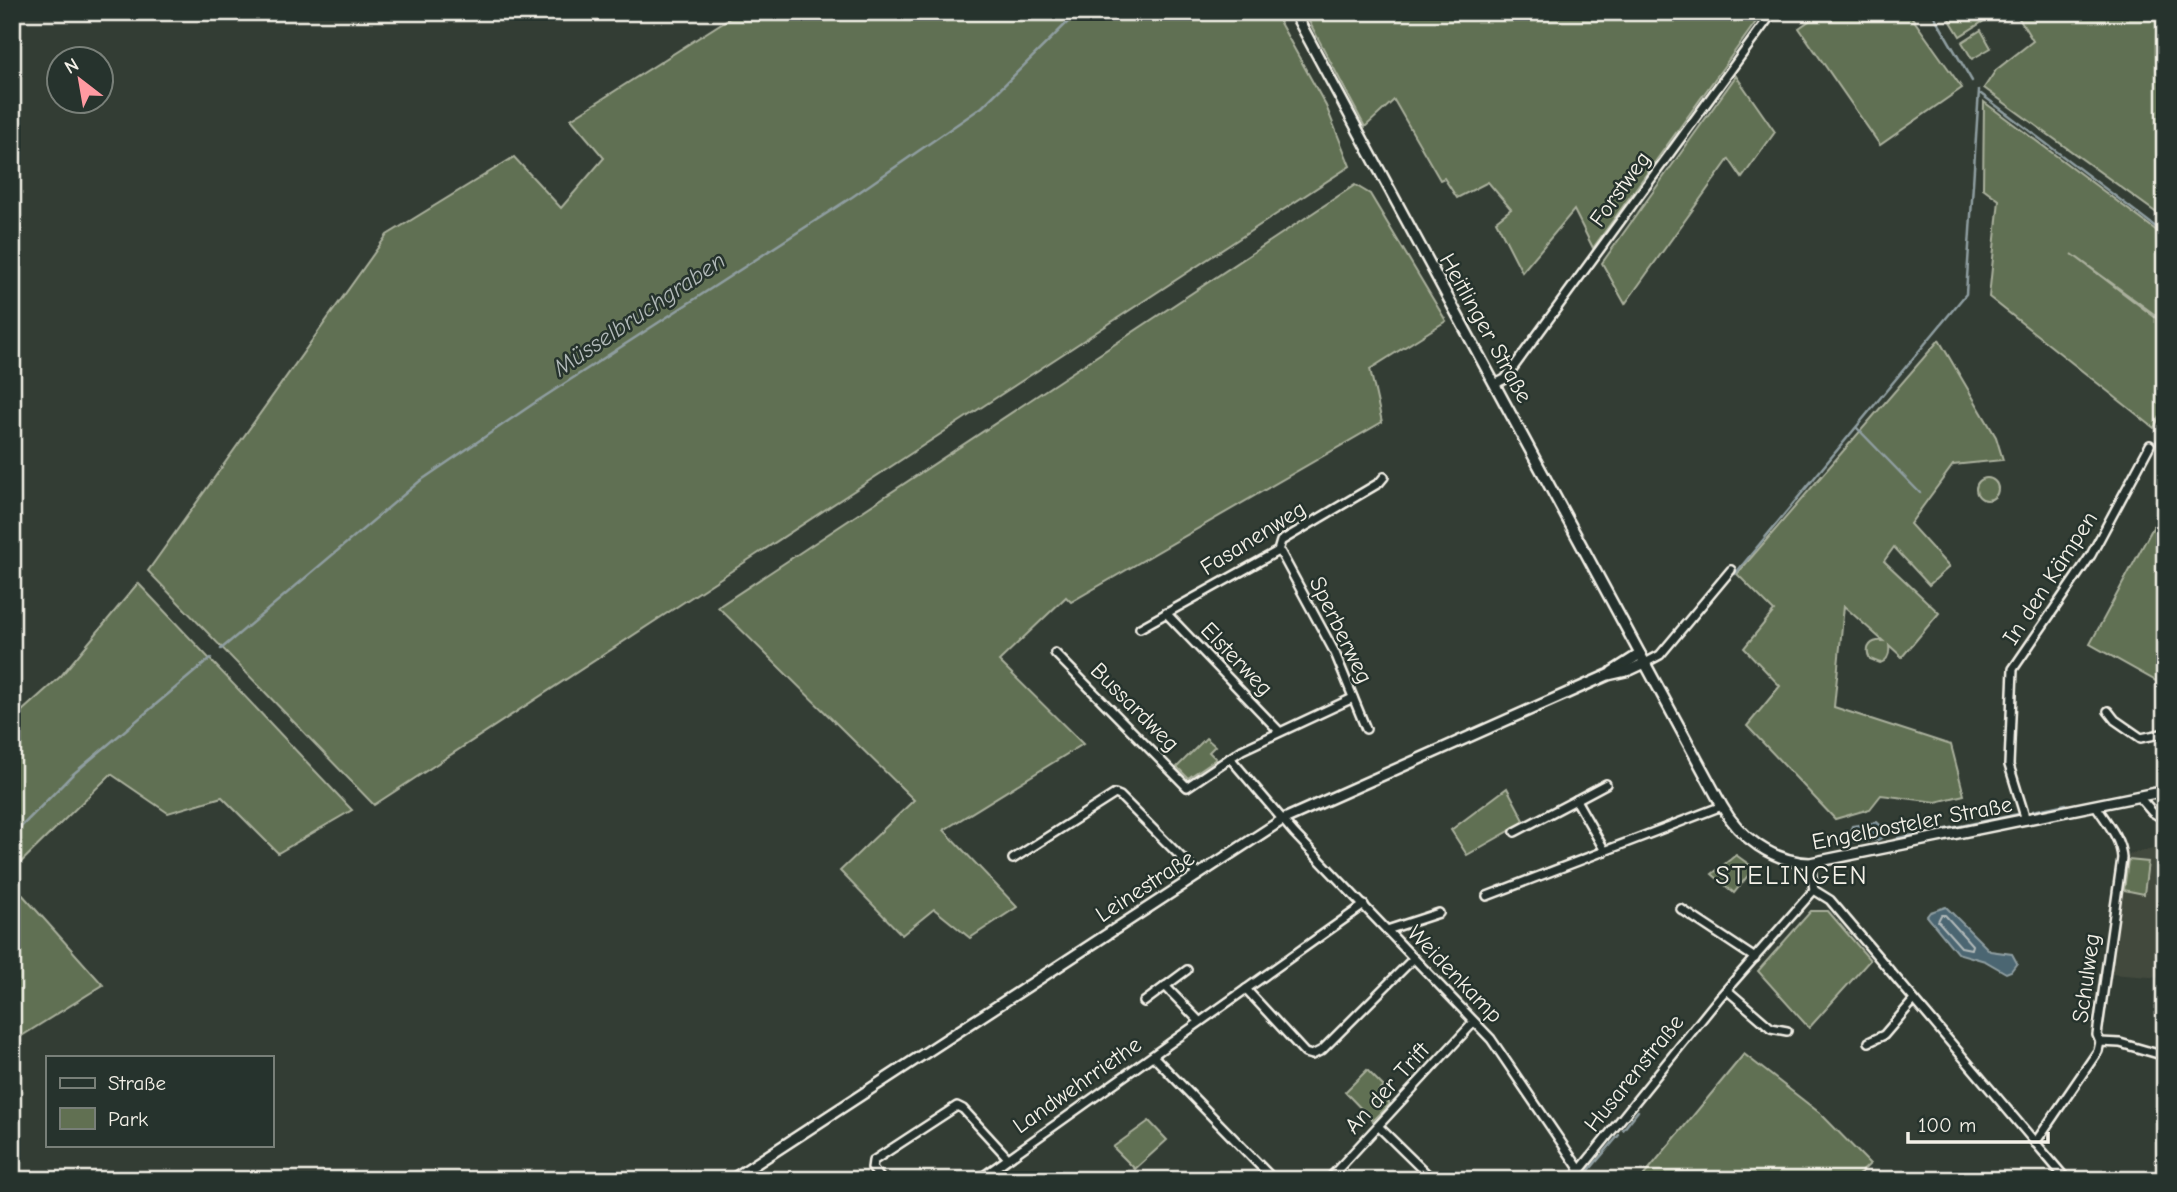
<svg xmlns="http://www.w3.org/2000/svg" width="2177" height="1192" font-family="'Comic Neue',sans-serif">
	<style>
		.built { fill: #42483c }
		.green { fill: #617052; stroke: #aab09d; stroke-width: 2 }
		.water { fill: #4c6672; stroke: #8f9ea1; stroke-width: 2 }
		.lines { fill: none; stroke-linecap: round; stroke-linejoin: round }
		.shore { stroke: #b1b9b9; stroke-width: 2 }
		.stream { stroke: #8f9ea1; stroke-width: 2.5 }
		.minor-casing { stroke: #f4f1e8; stroke-width: 12 }
		.tertiary-casing { stroke: #f4f1e8; stroke-width: 14 }
		.minor { stroke: #26332d; stroke-width: 7 }
		.tertiary { stroke: #26332d; stroke-width: 9 }
		.labels { text-anchor: middle; dominant-baseline: central; stroke-width: 5; stroke-linejoin: round; paint-order: stroke }
		.street-label { font-size: 23px; fill: #f4f1e8; stroke: #26332d }
		.water-label { font-size: 24px; font-style: italic; fill: #b1b9b9; stroke: #26332d }
		.quarter-label { font-size: 26px; letter-spacing: 2px; fill: #f4f1e8; stroke: #26332d }
	</style>
	<rect width="100%" height="100%" fill="#333d34"/>
	<filter id="ink" filterUnits="userSpaceOnUse"><feTurbulence type="fractalNoise" baseFrequency=".0143" numOctaves="2"/><feDisplacementMap in="SourceGraphic" scale="14" xChannelSelector="R" yChannelSelector="G"/><feConvolveMatrix kernelMatrix="1 2 1 2 8 2 1 2 1" color-interpolation-filters="sRGB"/></filter>
	<g filter="url(#ink)">
		<!-- built -->
		<polygon class="built" points="2162,834 2165,834 2165,976 2162,978 2110,974 2127,855 2164,845"/>
		<!-- green -->
		<g class="green">
			<polygon points="739,12 1274,12 1326,106 1350,166 374,805 148,571 387,235 514,157 561,208 604,158 571,119"/>
			<polygon points="1304,12 1754,12 1758,19 1593,248 1574,210 1522,272 1496,221 1511,209 1488,182 1457,198 1444,178 1440,180 1394,100 1365,127"/>
			<polygon points="1822,12 1908,12 1962,88 1880,145 1799,28"/>
			<polygon points="1945,12 1998,12 1960,36"/>
			<polygon points="2015,12 2165,12 2165,219 1984,88 1996,70 2033,41"/>
			<polygon points="1981,30 1991,48 1972,59 1962,42"/>
			<polygon points="1736,76 1775,132 1742,178 1729,159 1625,304 1602,263"/>
			<polygon points="1984,102 2165,237 2165,322 2072,254 2165,325 2165,406 2154,428 1989,297 1999,200 1983,188"/>
			<polygon points="1355,185 1370,194 1446,321 1370,369 1382,422 1071,602 1066,597 999,661 1083,744 944,830 1017,907 970,938 934,909 902,935 840,871 914,800 718,607"/>
			<path d="M1939 340 1996 437 2003 460 1953 465 1910 524 1949 567 1929 585 1894 547 1884 561 1939 613 1902 657 1889 645C1890 653 1889 660 1880 663L1870 659C1863 646 1873 640 1883 641L1844 606 1834 707 1951 745 1964 795 1936 802 1881 795 1870 809 1835 819 1747 726 1780 686 1744 648 1774 611 1737 574Z"/>
			<circle cx="1987" cy="489" r="11"/>
			<polygon points="2165,505 2165,686 2090,644"/>
			<polygon points="138,583 352,810 278,853 222,797 168,813 111,774 12,871 12,720 61,676"/>
			<polygon points="1206,738 1215,746 1209,752 1216,759 1188,778 1177,767"/>
			<polygon points="1507,788 1525,822 1467,855 1451,830"/>
			<polygon points="1736,855 1754,868 1734,893 1712,874"/>
			<polygon points="2128,860 2148,862 2144,894 2124,890"/>
			<polygon points="12,883 103,985 12,1042"/>
			<polygon points="1811,911 1828,911 1870,960 1809,1028 1758,971"/>
			<polygon points="1744,1054 1821,1114 1870,1164 1853,1180 1640,1180"/>
			<polygon points="1367,1070 1384,1087 1379,1091 1390,1104 1373,1121 1345,1092"/>
			<polygon points="1149,1121 1167,1140 1135,1169 1113,1147"/>
		</g>
		<!-- water -->
		<g class="water">
			<polygon points="1877,822 1884,829 1885,836 1878,840 1854,842 1849,833 1852,826"/>
			<polygon points="1946,907 1990,951 2012,954 2017,963 2011,971 2006,973 1985,961 1957,953 1927,916 1930,912"/>
		</g>
		<g class="lines">
			<!-- shore -->
			<polygon class="shore" points="1941,915 1945,915 1972,945 1971,949 1961,947 1938,921"/>
			<!-- stream -->
			<g class="stream">
				<polyline points="1932,12 1972,81"/>
				<polyline points="1981,94 2165,234"/>
				<polyline points="1857,428 1920,493"/>
				<polyline points="2155,445 2165,425"/>
				<polyline points="1735,574 1966,294 1979,90"/>
				<polyline points="221,649 420,481 536,402 852,197 982,107 1078,12"/>
				<polyline points="2033,811 2066,804"/>
				<polyline points="1932,832 2018,814"/>
				<polyline points="12,836 72,775 211,658"/>
				<polyline points="1898,838 1918,834"/>
				<polyline points="1623,1130 1638,1111"/>
				<polyline points="1585,1175 1619,1135"/>
			</g>
			<!-- minor casing -->
			<g class="minor-casing">
				<g id="minor">
					<polyline points="1495,384 1505,379 1773,12"/>
					<polyline points="1278,551 1281,553 1335,653 1366,729"/>
					<polyline points="1166,613 1279,731"/>
					<polyline points="1140,628 1278,551 1281,541 1379,483 1384,477"/>
					<polyline points="1055,653 1187,787 1242,750 1353,698"/>
					<polyline points="1645,663 1660,655 1731,570"/>
					<polyline points="2108,711 2115,720 2141,738 2165,733"/>
					<polyline points="1230,758 1294,833 1491,1039 1580,1170"/>
					<polyline points="2139,797 2152,812 2165,820"/>
					<polyline points="1576,800 1606,784"/>
					<polyline points="2026,820 2009,765 2013,669 2091,555 2150,445"/>
					<polyline points="1515,832 1576,800 1605,851"/>
					<polyline points="1013,859 1115,794 1120,796 1198,874"/>
					<polyline points="1810,863 1814,890 1830,900 2067,1180"/>
					<polyline points="1487,896 1722,806"/>
					<polyline points="1681,909 1755,958"/>
					<polyline points="1387,930 1439,913"/>
					<polyline points="1165,986 1199,1021"/>
					<polyline points="1246,989 1305,1053 1312,1055 1322,1050 1413,959"/>
					<polyline points="1727,990 1771,1028 1787,1031"/>
					<polyline points="1144,1002 1187,970"/>
					<polyline points="1869,1042 1884,1035 1914,1000"/>
					<polyline points="2100,1042 2120,1043 2165,1056"/>
					<polyline points="1153,1056 1274,1180"/>
					<polyline points="1379,1127 1433,1180"/>
					<path d="M2035 1143 2098 1051 2100 1042 2097 1035 2122 858C2121 839 2106 821 2096 806"/>
					<polyline points="882,1180 872,1168 873,1161 957,1106 963,1109 1008,1158"/>
					<polyline points="978,1180 1364,905"/>
					<polyline points="1328,1180 1474,1022"/>
					<polyline points="1572,1180 1719,998 1814,890"/>
				</g>
			</g>
			<!-- tertiary casing -->
			<g class="tertiary-casing">
				<g id="tertiary">
					<path d="M1294 12 1722 806C1739 837 1773 862 1810 863L2165 791"/>
					<polyline points="1612,672 1640,654"/>
					<polyline points="731,1180 1282,820 1608,675 1630,670 1645,663"/>
				</g>
			</g>
			<!-- minor -->
			<use href="#minor" class="minor"/>
			<!-- tertiary -->
			<use href="#tertiary" class="tertiary"/>
		</g>
	</g>
	<g class="labels">
		<!-- street labels -->
		<g class="street-label">
			<text transform="translate(1620 189) rotate(-54)">Forstweg</text>
			<text transform="translate(1486 328) rotate(61)">Heitlinger Straße</text>
			<text transform="translate(1253 538) rotate(-32)">Fasanenweg</text>
			<text transform="translate(2050 578) rotate(-57)">In den Kämpen</text>
			<text transform="translate(1341 630) rotate(64)">Sperberweg</text>
			<text transform="translate(1237 659) rotate(46)">Elsterweg</text>
			<text transform="translate(1135 707) rotate(45)">Bussardweg</text>
			<text transform="translate(1912 823) rotate(-11)">Engelbosteler Straße</text>
			<text transform="translate(1145 886) rotate(-33)">Leinestraße</text>
			<text transform="translate(1455 974) rotate(46)">Weidenkamp</text>
			<text transform="translate(2086 978) rotate(-82)">Schulweg</text>
			<text transform="translate(1634 1073) rotate(-51)">Husarenstraße</text>
			<text transform="translate(1077 1085) rotate(-35)">Landwehrriethe</text>
			<text transform="translate(1387 1088) rotate(-48)">An der Trift</text>
		</g>
		<!-- water labels -->
		<g class="water-label">
			<text transform="translate(639 314) rotate(-34)">Müsselbruchgraben</text>
		</g>
		<!-- quarter labels -->
		<g class="quarter-label">
			<text x="1792" y="876">STELINGEN</text>
		</g>
	</g>
	<!-- margin -->
	<rect width="2177" height="1192" fill="none" stroke="#26332d" stroke-width="42"/>
	<rect x="21" y="21" width="2135" height="1150" fill="none" stroke="#f4f1e8" stroke-width="2.5" filter="url(#ink)"/>
	<!-- legend -->
	<rect x="46" y="1056" width="228" height="91" fill="#26332d" stroke="#787f78" stroke-width="2"/>
	<rect x="60" y="1078" width="35" height="10" fill="#26332d" stroke="#787f78" stroke-width="2"/>
	<text x="108" y="1090" font-size="21" fill="#f4f1e8">Straße</text>
	<rect x="60" y="1108" width="35" height="21" fill="#617052" stroke="#787f78" stroke-width="2"/>
	<text x="108" y="1126" font-size="21" fill="#f4f1e8">Park</text>
	<!-- north arrow -->
	<g transform="translate(80 80) rotate(329)"><circle r="33" fill="#26332d" stroke="#787f78" stroke-width="2"/>
	<path d="M0-5L12 26L0 18L-12 26Z" fill="#ff9aa2"/>
	<text y="-10" font-size="19" font-weight="bold" text-anchor="middle" fill="#f4f1e8">N</text>
	</g>
	<!-- scale -->
	<path d="M1908 1132v10h140v-10" fill="none" stroke="#f4f1e8" stroke-width="3.5"/>
	<text x="1918" y="1132" font-size="21" fill="#f4f1e8" stroke="#26332d" stroke-width="5" paint-order="stroke">100 m</text>
</svg>
